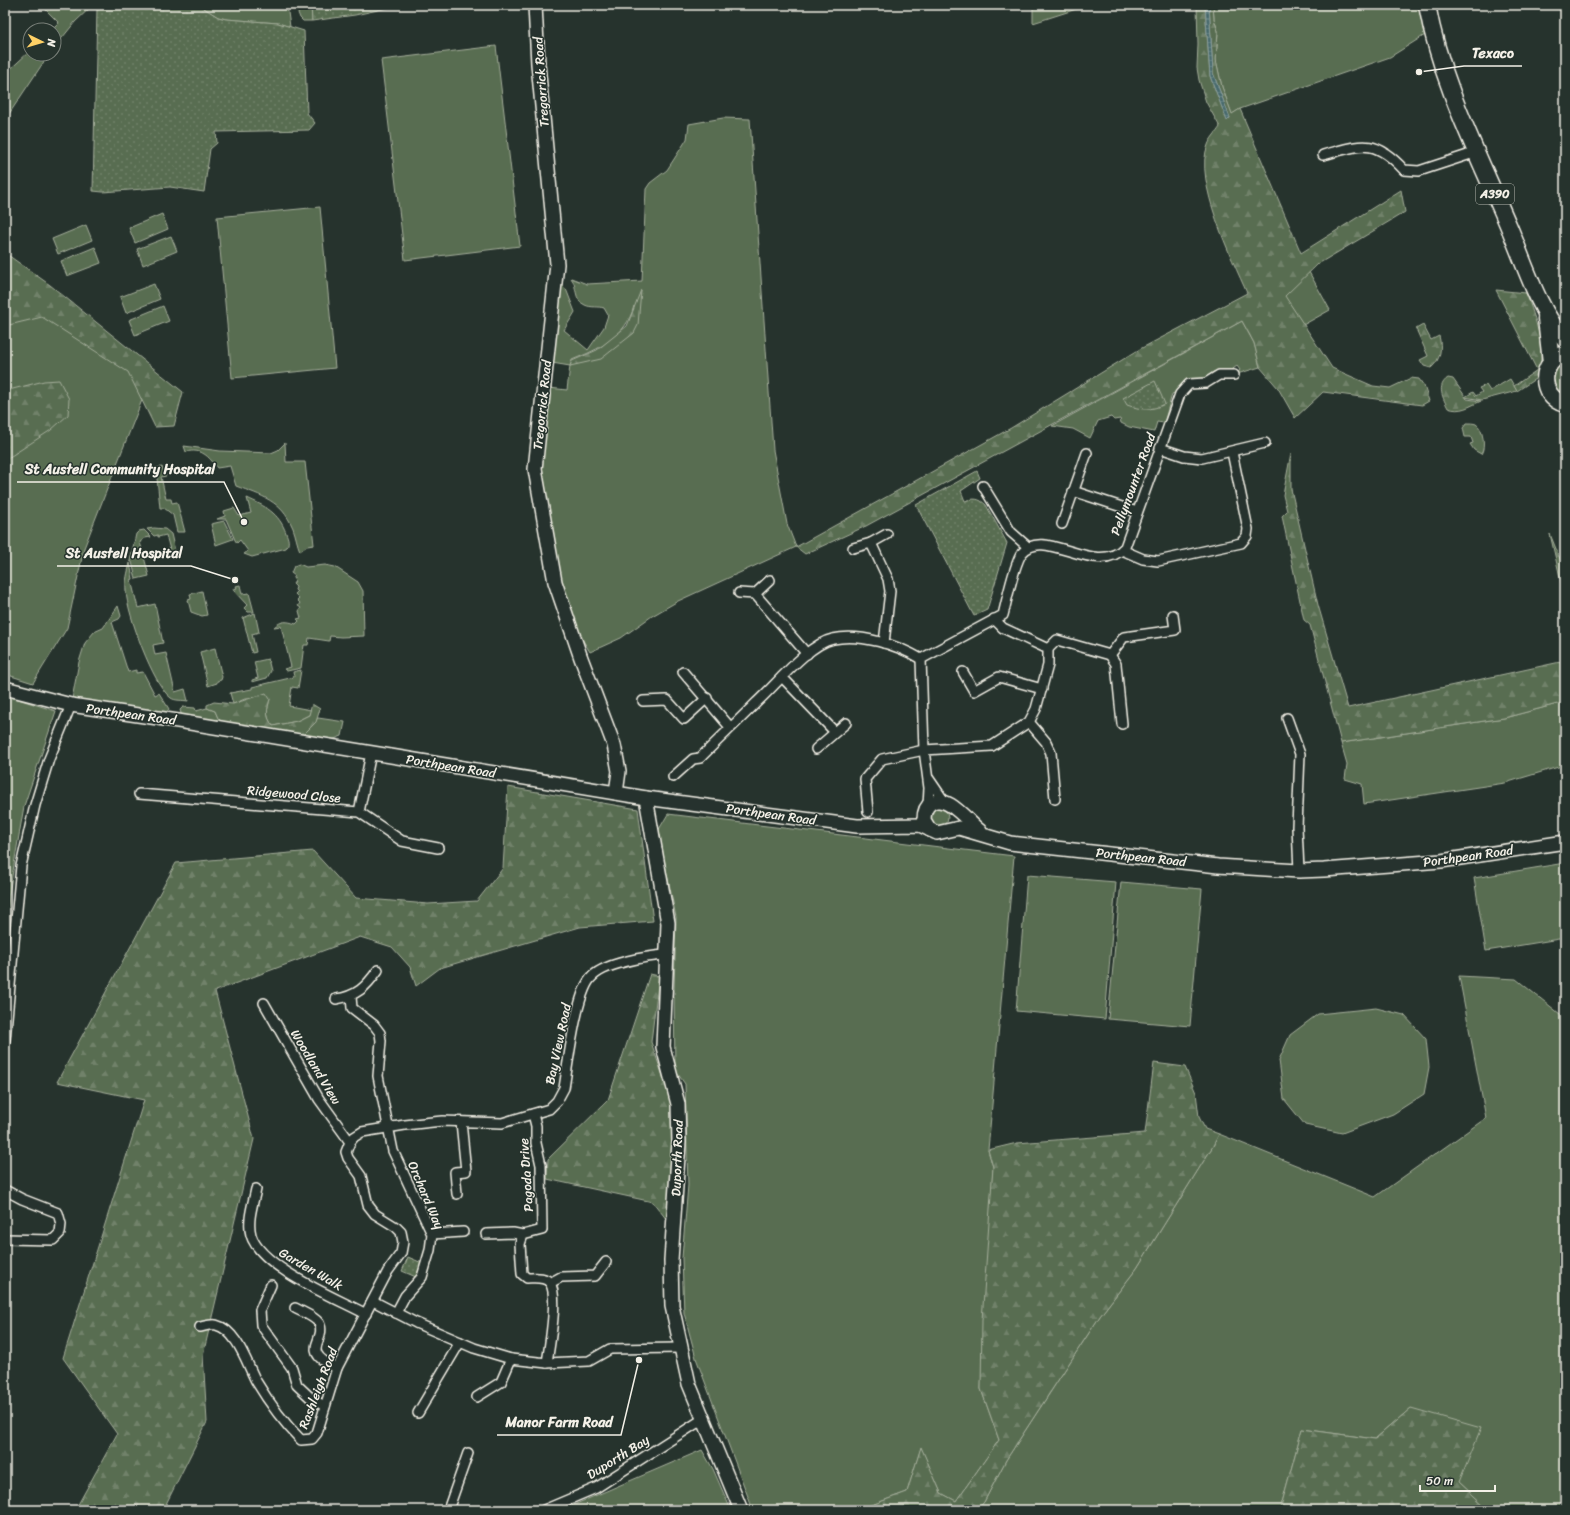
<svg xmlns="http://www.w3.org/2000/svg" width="1570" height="1515" font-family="Sriracha,sans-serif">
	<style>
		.green { fill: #586d51; stroke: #a6af9c; fill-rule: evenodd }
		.forest { fill: url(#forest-firs); stroke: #a6af9c }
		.park { fill: url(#park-dots); stroke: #a6af9c }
		.water { fill: url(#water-rules); stroke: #8c9f9e }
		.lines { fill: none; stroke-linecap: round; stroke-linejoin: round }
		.street-casing { stroke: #f4f1e8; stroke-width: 12 }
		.secondary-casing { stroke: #f4f1e8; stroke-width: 16 }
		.highway-casing { stroke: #f4f1e8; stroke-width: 19 }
		.street { stroke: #26332d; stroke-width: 9 }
		.secondary { stroke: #26332d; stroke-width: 13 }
		.highway { stroke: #26332d; stroke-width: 16 }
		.labels { text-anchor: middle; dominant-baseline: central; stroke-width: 3; stroke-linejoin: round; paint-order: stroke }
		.shield { fill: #26332d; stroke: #b6b8b0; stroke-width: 1 }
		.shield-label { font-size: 12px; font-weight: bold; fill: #f4f1e8 }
		.street-label { font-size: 13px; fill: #f4f1e8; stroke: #26332d }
		.leader { fill: none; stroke: #f4f1e8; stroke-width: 1.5 }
		.callout-dot { fill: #f4f1e8; stroke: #26332d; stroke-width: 1.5 }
		.callout-label { font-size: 14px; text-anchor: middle; font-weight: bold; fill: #f4f1e8; stroke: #26332d; stroke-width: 3; stroke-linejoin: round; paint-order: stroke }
	</style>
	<defs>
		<pattern id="forest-firs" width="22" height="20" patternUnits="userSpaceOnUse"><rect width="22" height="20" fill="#586d51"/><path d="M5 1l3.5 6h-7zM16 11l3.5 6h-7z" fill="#71826a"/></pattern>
		<pattern id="park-dots" width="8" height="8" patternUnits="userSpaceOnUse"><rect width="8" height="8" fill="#586d51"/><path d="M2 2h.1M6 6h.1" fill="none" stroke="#71826a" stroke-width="1.8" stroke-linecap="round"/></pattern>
		<pattern id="water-rules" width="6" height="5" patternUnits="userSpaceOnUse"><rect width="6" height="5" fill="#46696c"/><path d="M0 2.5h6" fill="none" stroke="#617f81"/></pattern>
	</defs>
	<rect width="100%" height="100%" fill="#26332d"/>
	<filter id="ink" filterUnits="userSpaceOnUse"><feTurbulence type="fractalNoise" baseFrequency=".025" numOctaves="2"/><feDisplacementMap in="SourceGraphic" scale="8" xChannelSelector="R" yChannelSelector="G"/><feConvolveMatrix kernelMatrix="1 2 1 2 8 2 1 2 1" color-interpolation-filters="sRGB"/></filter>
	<g filter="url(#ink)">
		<!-- green -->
		<g class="green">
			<polygon points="41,5 93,5 75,22 54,48 54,30 52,30 59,23"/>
			<polygon points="199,5 287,5 290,27 278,23 226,19 218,17"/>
			<polygon points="295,5 311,5 312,21 303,21 300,18"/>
			<polygon points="1033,5 1089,5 1033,23"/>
			<polygon points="1213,5 1427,5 1425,35 1390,57 1240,109 1232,114 1222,87 1216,60 1218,31 1214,19"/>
			<polygon points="496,46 520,246 405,260 381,60"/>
			<polygon points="30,51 30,54 49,54 5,120 5,74"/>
			<path d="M723 118 750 119 773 450 787 524 796 547 678 601 652 616 621 638 590 652 579 634 567 605 553 546 541 467 549 388 567 390 570 366 552 363 561 284 566 289 575 312 564 330 588 350 604 327 608 315 604 308C598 306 591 308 585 305 573 300 578 286 571 278L587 284 642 281 646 189 650 183 667 170 687 139 689 124ZM634 306V333L570 366 572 360C599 349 626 337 634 306Z"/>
			<polygon points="320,207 335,368 232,378 217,217"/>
			<polygon points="162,214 168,229 135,243 129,228"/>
			<polygon points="86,225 92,240 58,254 52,239"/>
			<polygon points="171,236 177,251 143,265 137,249"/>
			<polygon points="95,247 101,263 67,276 61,261"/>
			<polygon points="1309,272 1330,310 1303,325 1284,296"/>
			<polygon points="154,284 160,299 126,313 120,297"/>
			<polygon points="5,287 131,367 142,400 84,548 67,628 33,683 5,674"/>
			<polygon points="163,306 169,321 135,335 129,320"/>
			<polygon points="1242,321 1254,343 1260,367 1237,374 1240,370 1237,366 1230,371 1213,372 1205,378 1191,379 1177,392 1172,394 1164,423 1157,422 1154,432 1129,427 1121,423 1120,419 1114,420 1111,417 1098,421 1090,438 1073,429 1052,426"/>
			<path d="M1565 361V396L1554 390C1552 373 1550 370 1565 361Z"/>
			<polygon points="1510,379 1517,391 1482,400 1465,397 1473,392 1476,396 1482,392 1479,388 1486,385 1490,391"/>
			<path d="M1467 423C1469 423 1474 423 1476 424 1483 428 1486 448 1481 454L1474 450 1470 444 1473 443 1471 437H1465L1463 428Z"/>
			<path d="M285 443 286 462H305L314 545 307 546 300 551C297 544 296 536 293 528 281 500 262 496 236 486L230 466 217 468C209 456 201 448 186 452L184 446 220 451 271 453 278 450Z"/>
			<polygon points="162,467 166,476 161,477 166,499 171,499 172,503 177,502 185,532 177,532 173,515 164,508 160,508 156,468"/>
			<path d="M247 498C265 506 279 513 286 533 288 538 290 543 286 548L252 557 244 554 248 551 240 540 237 543 235 540 226 519H217L225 516 224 511 234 508 239 516 251 513Z"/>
			<polygon points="224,521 233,539 216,545 211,524"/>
			<polygon points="154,528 165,529 171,534 175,551 175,557 172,557 166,535 158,537 158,535 154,536 147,529"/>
			<polygon points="144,530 151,537 145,538 140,542 149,576 136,579 132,562 130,561 136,534 139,531"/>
			<path d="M130 563 133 579 131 580 138 608 155 604 163 643 153 645 155 655 166 653 175 692 185 689 188 701C183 700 175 701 171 698 153 685 127 613 126 591 125 581 128 572 130 563Z"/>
			<path d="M299 564 306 567 325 565 335 567 358 582 363 591 364 636 341 637 330 636 329 641 309 638 308 645H304L301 668 287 671 284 669 291 667 281 626 274 627C282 620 287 621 296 624L299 621 297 619 301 618 299 611 301 608 298 606 300 603 297 600 299 598 295 594 297 592 295 590 296 587 293 584 295 581 293 579 295 576 291 573 294 566Z"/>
			<polygon points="240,585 242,594 249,593 254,612 248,612 244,608 247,605 234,591 233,589 237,588 236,586"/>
			<polygon points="202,591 207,615 202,616 191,612 188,600 191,599 190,594"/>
			<polygon points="118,606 121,616 119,619 112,622 128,672 136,670 136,673 143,672 155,695 159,693 169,709 165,714 72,699 79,662 85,643 94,632 103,628"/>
			<polygon points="255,613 259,632 252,634 256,652 252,653 243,618"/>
			<polygon points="215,648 222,677 221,680 217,681 217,683 208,686 200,652"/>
			<polygon points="268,659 271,671 267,678 252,682 252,680 258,678 254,662"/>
			<path d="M301 670 298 688 292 687 289 706 311 710 309 715 297 721 273 726C265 716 267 710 270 699H245L233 704 230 693 252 689V687L294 677 293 672Z"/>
			<polygon points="5,695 56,711 24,806 9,894 5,947"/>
			<polygon points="1565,702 1565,765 1505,783 1364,804 1362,784 1345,779 1347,764 1341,743 1504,718"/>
			<polygon points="183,707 195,708 196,711 207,708 215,711 218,718 223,723 182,717 180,710"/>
			<polygon points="318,718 345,722 342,736 332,740 302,736"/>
			<circle cx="939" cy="817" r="9"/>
			<polygon points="668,814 1014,856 988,1150 993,1167 981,1389 999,1440 956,1501 941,1493 921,1448 907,1492 858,1510 753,1510 696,1358 684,1313 682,1258 688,1185 685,1084 675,1070 674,991 676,917 658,831"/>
			<polygon points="1565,863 1565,938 1486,951 1474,878"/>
			<polygon points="1027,875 1116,882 1105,1019 1016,1011"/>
			<polygon points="1121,882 1202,889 1190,1026 1108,1019"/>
			<polygon points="1459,976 1516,979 1565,1018 1565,1510 1489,1510 1459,1482 1411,1408 1375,1439 1302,1429 1280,1510 977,1510 984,1502 1006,1460 1100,1316 1137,1268 1213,1146 1219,1134 1375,1197 1486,1118"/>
			<polygon points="1376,1008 1404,1015 1426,1039 1429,1067 1424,1094 1393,1114 1342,1133 1305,1125 1284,1099 1279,1060 1290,1035 1318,1014"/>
			<polygon points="702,1450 713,1469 731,1510 562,1510"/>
		</g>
		<!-- forest -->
		<g class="forest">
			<path d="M1197 5H1205L1210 76 1227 120 1230 118 1213 73 1209 5H1213L1214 19 1218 31 1216 60 1222 87 1232 114 1240 109 1301 253 1401 190 1405 212 1318 264 1285 296 1332 368 1373 386 1390 388 1411 378 1419 379 1424 386 1429 401 1422 405 1323 392 1295 418 1278 388 1260 367 1254 343 1242 321 866 526 805 554 796 547 1011 428 1140 349 1247 293C1232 259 1193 180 1208 145 1210 139 1216 133 1220 127L1206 102 1199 80 1197 68 1198 44Z"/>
			<polygon points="5,253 50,285 183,392 174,426 155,427 128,372 42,317 5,326"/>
			<polygon points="641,290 638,325 634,333 601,359 570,366 572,361 597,350 627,326"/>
			<path d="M1496 290 1526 293C1536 320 1546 348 1538 377L1517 391 1514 386 1537 370Z"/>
			<path d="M1423 325 1431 340 1439 336C1442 347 1441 360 1431 368L1424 366 1420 360 1428 356 1416 329Z"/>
			<path d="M1448 378 1453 379 1467 399 1481 401C1470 406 1460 413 1448 408 1443 398 1436 386 1448 378Z"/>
			<polygon points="59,380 69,399 68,415 51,430 5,460 5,391 44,381"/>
			<polygon points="1291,453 1291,489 1318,605 1348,708 1565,661 1565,702 1504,718 1341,743 1310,625 1304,620 1282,516 1287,511 1283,495"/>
			<polygon points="1550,534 1565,571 1565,599"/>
			<path d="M266 693 270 699C267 710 265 716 273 726L297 721 309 715 312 704 320 709 316 722 302 736 223 723 218 718 215 711 207 708V705L214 702 233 704Z"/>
			<polygon points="508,787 638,809 653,921 580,927 440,968 416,986 410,967 392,947 360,937 215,991 254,1139 203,1355 207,1422 163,1510 75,1510 117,1434 63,1358 144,1100 57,1082 176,863 313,851 356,898 428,904 477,901 503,868"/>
			<polygon points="650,974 659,976 651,1042 674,1108 667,1220 653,1202 547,1179 548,1159 608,1100"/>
			<polygon points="1154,1063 1185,1067 1196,1093 1199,1117 1205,1129 1219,1134 1213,1146 1137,1268 1100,1316 1006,1460 984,1502 977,1510 858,1510 907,1492 921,1447 941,1493 956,1501 999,1440 981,1389 982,1320 993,1167 988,1150 1017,1143 1145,1133"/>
			<polygon points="1411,1408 1481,1428 1459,1482 1489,1510 1280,1510 1302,1429 1375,1439"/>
		</g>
		<!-- park -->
		<g class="park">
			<polygon points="145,5 199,5 218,17 226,19 278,23 304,31 307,113 315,123 309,130 216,132 217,143 210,149 204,192 170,187 103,192 93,191 97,8"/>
			<polygon points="311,5 401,5 355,15 312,21"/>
			<path d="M1155 381 1165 404C1151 411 1141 410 1127 405L1123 398Z"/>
			<path d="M977 471 980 478 961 491 965 501C974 498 979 498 986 505L1007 543 987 610 974 616 916 505Z"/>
			<polygon points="408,1257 422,1263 416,1277 402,1271"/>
		</g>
		<!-- water -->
		<polygon class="water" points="1205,5 1209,5 1213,73 1230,118 1227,121 1210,76"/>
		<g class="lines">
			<!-- street casing -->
			<g class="street-casing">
				<g id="street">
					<path d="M1323 155C1361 145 1374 137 1404 170L1419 171 1477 152"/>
					<polyline points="1160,448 1184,456 1202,458 1265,443"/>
					<polyline points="983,486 1011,532 1028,547"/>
					<polyline points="1073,491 1137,512"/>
					<polyline points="1062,524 1087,453"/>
					<polyline points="871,543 887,534"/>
					<polyline points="853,548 871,543 888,579 890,591 884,643"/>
					<polyline points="1122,550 1143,559 1158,561 1241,543 1247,536 1248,529 1232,452"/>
					<polyline points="739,593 755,594 770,580"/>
					<polyline points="755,594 807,654"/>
					<polyline points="1048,649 1057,640 1110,655 1124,637 1175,630 1173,615"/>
					<polyline points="1110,655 1116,664 1122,724"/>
					<polyline points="683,672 730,727"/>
					<polyline points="963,672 974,691 999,677 1042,689"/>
					<polyline points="782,677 835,732"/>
					<polyline points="643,701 667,700 684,719 707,698"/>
					<polyline points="1287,718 1300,754 1297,827 1299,871"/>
					<polyline points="1029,722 1046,742 1051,753 1055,799"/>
					<polyline points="816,749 846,723"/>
					<path d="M673 777 693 759 700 758C719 739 738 721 757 702 776 685 808 644 833 639 860 633 898 645 921 659"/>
					<polyline points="929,779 944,801"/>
					<polyline points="139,794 359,812 402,841 438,848"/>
					<path d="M928 806 929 788 924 750 921 659 1003 615C1007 600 1014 564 1022 553 1044 525 1096 579 1125 547L1180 394 1189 384 1206 383 1219 375H1234"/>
					<polyline points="359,812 371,753"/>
					<polyline points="868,812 865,779 882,759 924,750 992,746 1029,722 1036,709 1048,665 1048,649 1003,628 994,619"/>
					<polyline points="351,997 352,1008 374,1025 380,1033 381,1041 378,1076 393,1151 432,1234 430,1250 422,1277 405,1296 396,1313"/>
					<path d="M336 999C357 996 366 987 378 970"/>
					<polyline points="264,1003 319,1099 350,1142"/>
					<polyline points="5,1040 21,866 35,805 49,759 71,705"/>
					<path d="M533 1114 536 1126V1143L541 1165 542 1230 523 1235 520 1244 522 1274 527 1278C534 1278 545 1276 550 1283 559 1296 549 1347 547 1363"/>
					<path d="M256 1189C253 1204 247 1220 251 1235 260 1267 336 1298 366 1314"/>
					<polyline points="5,1190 22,1199 58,1213 61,1224 60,1233 53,1240 5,1239"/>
					<polyline points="457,1194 455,1172 466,1171 461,1122"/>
					<polyline points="432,1234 463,1232"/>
					<polyline points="486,1234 513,1233 523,1235"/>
					<polyline points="550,1283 561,1277 595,1276 606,1262"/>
					<polyline points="271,1285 260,1310 261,1325 292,1368 297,1385 313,1400 325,1406"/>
					<polyline points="373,1301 416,1323 474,1348 511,1359 547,1363 589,1361 610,1349 680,1348"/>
					<path d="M295 1308C302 1312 314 1316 319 1323 328 1340 297 1351 337 1368"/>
					<path d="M200 1327C205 1326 212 1324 216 1325 237 1330 247 1364 256 1381 268 1401 284 1423 301 1440L312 1439 317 1433 337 1368 388 1271 401 1253 403 1242 401 1232 396 1227 375 1214 368 1205 361 1176 348 1158 346 1152 350 1142 354 1137 362 1132 405 1125 442 1121 502 1123 549 1109 557 1101 564 1088C568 1064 576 996 590 979 602 963 648 956 667 955"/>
					<polyline points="477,1397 501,1382 511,1359"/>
					<polyline points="418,1413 460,1342"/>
					<polyline points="448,1510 468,1453"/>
					<polyline points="544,1510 596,1488 703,1419"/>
				</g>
			</g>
			<!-- secondary casing -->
			<g class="secondary-casing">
				<g id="secondary">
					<polyline points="535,5 538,64 557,264 535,469 555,582 581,658 614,745 619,771 616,793"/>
					<polyline points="5,688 71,705 178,721 646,798 857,826 920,825 937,833 959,828 1010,843 1218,866 1299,871 1324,870 1441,861 1565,842"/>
					<polyline points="646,798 668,923 663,1047 678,1104 679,1142 671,1260 672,1306 689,1384 741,1510"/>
					<path d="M930 830 924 820C924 813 925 807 931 803 947 793 968 822 980 831"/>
				</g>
			</g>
			<!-- highway casing -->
			<g class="highway-casing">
				<g id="highway">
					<path d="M1427 5C1441 83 1478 154 1509 227 1524 262 1539 312 1565 340"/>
					<polyline points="1546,318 1551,362"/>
					<path d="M1565 354C1539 360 1538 397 1565 404"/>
				</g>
			</g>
			<!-- street -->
			<use href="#street" class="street"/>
			<!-- secondary -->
			<use href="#secondary" class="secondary"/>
			<!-- highway -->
			<use href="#highway" class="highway"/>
		</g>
	</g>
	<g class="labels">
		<!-- shield labels -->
		<rect class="shield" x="1476" y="184" width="38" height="20" rx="3"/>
		<g class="shield-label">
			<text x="1495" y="194">A390</text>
		</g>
		<!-- street labels -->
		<g class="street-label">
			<text transform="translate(541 82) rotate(-94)">Tregorrick Road</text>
			<text transform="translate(542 405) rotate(-84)">Tregorrick Road</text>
			<text transform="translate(1133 484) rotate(-70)">Pellymounter Road</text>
			<text transform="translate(131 714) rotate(8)">Porthpean Road</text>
			<text transform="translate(451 766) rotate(9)">Porthpean Road</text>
			<text transform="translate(294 794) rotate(5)">Ridgewood Close</text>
			<text transform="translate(771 814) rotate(8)">Porthpean Road</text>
			<text transform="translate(1468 856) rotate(-8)">Porthpean Road</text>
			<text transform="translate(1141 857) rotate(6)">Porthpean Road</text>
			<text transform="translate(558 1044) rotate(-78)">Bay View Road</text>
			<text transform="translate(316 1067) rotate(59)">Woodland View</text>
			<text transform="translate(677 1158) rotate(-88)">Duporth Road</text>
			<text transform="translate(526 1175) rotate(-94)">Pagoda Drive</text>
			<text transform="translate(426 1195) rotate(67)">Orchard Way</text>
			<text transform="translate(311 1269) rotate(30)">Garden Walk</text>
			<text transform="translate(318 1388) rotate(-69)">Rashleigh Road</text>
			<text transform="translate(618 1457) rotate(-32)">Duporth Bay</text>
		</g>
	</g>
	<!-- callouts -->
	<path class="leader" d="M1419 72L1464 66H1522M244 522L224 482H17M235 580L191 566H57M639 1360L621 1435H497"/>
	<g class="callout-dot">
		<circle cx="1419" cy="72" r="4"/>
		<circle cx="244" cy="522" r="4"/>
		<circle cx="235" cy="580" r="4"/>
		<circle cx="639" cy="1360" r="4"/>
	</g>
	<g class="callout-label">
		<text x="1493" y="58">Texaco</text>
		<text x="120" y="474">St Austell Community Hospital</text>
		<text x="124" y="558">St Austell Hospital</text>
		<text x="559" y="1427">Manor Farm Road</text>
	</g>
	<!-- margin -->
	<rect width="1570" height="1515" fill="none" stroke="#26332d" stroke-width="20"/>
	<rect x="10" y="10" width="1550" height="1495" fill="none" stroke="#f4f1e8" stroke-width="1.5" filter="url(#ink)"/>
	<!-- north arrow -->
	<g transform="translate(42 42) rotate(95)"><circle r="19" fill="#26332d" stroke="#787f78"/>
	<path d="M0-3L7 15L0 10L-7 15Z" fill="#ffd166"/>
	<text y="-6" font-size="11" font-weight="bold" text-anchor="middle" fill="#f4f1e8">N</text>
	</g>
	<!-- scale -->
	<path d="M1420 1485v6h75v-6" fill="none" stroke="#f4f1e8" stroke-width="2"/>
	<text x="1426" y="1485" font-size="12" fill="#f4f1e8" stroke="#26332d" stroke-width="3" paint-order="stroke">50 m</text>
</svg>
